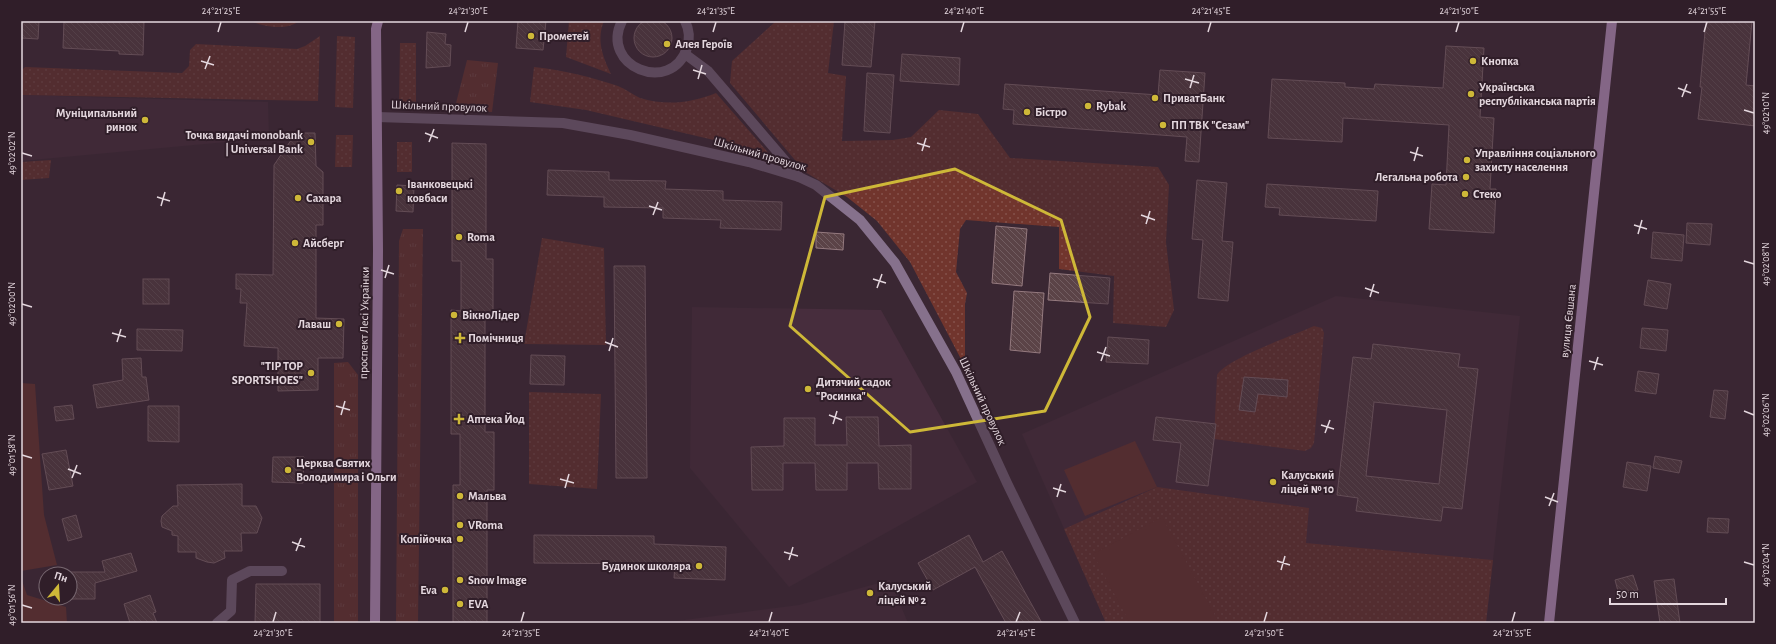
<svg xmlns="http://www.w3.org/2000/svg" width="1776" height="644" font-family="'Alegreya Sans',sans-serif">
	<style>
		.built { fill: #472d3d }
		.grass { fill: url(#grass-dots) }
		.park { fill: url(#park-tufts) }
		.garden { fill: #71352d }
		.building { fill: url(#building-back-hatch); stroke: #957a7f; fill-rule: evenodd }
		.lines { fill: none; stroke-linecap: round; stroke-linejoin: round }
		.minor { stroke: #86718c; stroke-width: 10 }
		.major { stroke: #deb3eb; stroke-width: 10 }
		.marked { fill: none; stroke: #ceb838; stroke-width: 3; stroke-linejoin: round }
		.ticks { fill: none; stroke: #e4d7de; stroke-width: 1.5 }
		.poi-dot { fill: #ceb838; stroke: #301e29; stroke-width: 1.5 }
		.labels { text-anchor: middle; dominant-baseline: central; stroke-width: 4; stroke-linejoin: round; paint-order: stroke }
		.poi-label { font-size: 12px; font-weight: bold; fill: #e4d7de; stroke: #301e29; text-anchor: start }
		.street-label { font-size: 12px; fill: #e4d7de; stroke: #301e29 }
		.neatline { fill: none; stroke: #e4d7de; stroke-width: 1.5 }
		.ticks-label { font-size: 10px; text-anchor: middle; fill: #e4d7de }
	</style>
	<defs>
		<pattern id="grass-dots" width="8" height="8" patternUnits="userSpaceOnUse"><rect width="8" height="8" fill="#71352d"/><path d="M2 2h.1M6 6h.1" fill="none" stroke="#85524b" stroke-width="1.8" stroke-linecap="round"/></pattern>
		<pattern id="park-tufts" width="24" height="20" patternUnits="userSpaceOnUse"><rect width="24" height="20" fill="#71352d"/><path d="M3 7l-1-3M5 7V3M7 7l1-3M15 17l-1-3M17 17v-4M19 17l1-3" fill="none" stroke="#85524b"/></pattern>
		<pattern id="building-back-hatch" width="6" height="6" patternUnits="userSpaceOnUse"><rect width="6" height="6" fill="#5b4347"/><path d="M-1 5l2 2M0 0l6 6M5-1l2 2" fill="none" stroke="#725d61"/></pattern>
	</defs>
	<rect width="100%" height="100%" fill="#3a2733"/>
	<!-- built -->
	<g class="built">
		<polygon points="21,95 268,102 269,138 21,161"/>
		<polygon points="1336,296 1520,316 1486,623 1106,623 1022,434"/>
		<polygon points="692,307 881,310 977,482 789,587 690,468"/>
		<polygon points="890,580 908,623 662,623 799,605"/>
	</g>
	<!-- grass -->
	<g class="grass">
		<path d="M251 21H299C288 31 263 27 251 21Z"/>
		<path d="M569 21H604C596 40 603 57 611 74L566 57Z"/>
		<polygon points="776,21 834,21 828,73 846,76 842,141 893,140 911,137 939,110 978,114 1010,158 1158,167 1169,185 1166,242 1174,310 1166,327 1113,323 1114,276 1059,269 1059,227 966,220 960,229 956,272 967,293 965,304 965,357 961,359 910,262 877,221 847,197 805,172 730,83 732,61"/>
		<polygon points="320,36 318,101 21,95 21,71 25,67 182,73 189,66 190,50 196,44 297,49 305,46"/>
		<polygon points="337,36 355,37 353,108 335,107"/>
		<polygon points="400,43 416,43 416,105 399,105"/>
		<path d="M534 67C563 70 591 77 618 86 626 89 633 95 640 98 666 106 691 103 716 93L772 157 752 149 586 110 530 102Z"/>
		<polygon points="336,135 353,135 352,167 335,167"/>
		<rect x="397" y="142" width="15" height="30"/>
		<polygon points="51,160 49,178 21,180 21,162"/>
		<polygon points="542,238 604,248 606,345 524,344"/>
		<path d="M1314 326 1322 328 1324 333 1314 443 1311 448 1305 451 1214 439 1217 375C1226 359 1294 335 1314 326Z"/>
		<polygon points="529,392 601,394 597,489 529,484"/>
		<polygon points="1157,487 1309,508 1306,543 1493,560 1486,623 1106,623 1064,529"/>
	</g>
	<!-- park -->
	<g class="park">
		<polygon points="467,60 498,63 492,112 454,111"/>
		<polygon points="403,229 423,229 418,623 396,623 399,241"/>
		<polygon points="348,362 358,375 358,623 334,623 334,363"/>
	</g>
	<!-- garden -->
	<g class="garden">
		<polygon points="21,383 35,384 44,515 57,565 21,571"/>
		<polygon points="1135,441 1157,487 1085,516 1064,470"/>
		<polygon points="1162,517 1219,623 1130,623 1093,554"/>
		<polygon points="21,578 27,595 66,607 67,623 21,623"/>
	</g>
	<!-- building -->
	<g class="building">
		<circle cx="653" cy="38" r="19"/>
		<polygon points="21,21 39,21 38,39 21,38"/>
		<polygon points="64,21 144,21 143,55 119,54 119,51 63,48"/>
		<polygon points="518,21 546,21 543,50 516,48"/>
		<polygon points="845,21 875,21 871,67 842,65"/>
		<polygon points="1706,21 1752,21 1746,85 1755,86 1755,126 1698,119 1702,87 1700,87"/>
		<polygon points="427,32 446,34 445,44 451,45 450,66 426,68"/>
		<polygon points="1446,46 1484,48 1480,117 1494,118 1490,189 1496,189 1494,233 1429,229 1432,184 1446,185 1449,125 1343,118 1342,142 1268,138 1272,79 1345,83 1345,87 1374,89 1375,84 1443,88"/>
		<polygon points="902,54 960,58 959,85 900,81"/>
		<polygon points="1160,70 1205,73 1199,162 1185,161 1187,137 1013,124 1014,110 1003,109 1005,84 1158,95"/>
		<polygon points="867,73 894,75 890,133 864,131"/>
		<polygon points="296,133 315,133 316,166 323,172 323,225 316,225 316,318 344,319 343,358 318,358 318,390 278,391 278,348 244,346 247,303 240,303 241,289 236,289 236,274 273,275 274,165"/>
		<polygon points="452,143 486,144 486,259 493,259 493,316 485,316 485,432 494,432 494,490 487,490 487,623 453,623 453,485 460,485 460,434 451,434 451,310 461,311 461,261 452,261"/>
		<polygon points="548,170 609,172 609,180 666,181 665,189 723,191 723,200 782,202 781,230 720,228 721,220 663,218 663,208 604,207 604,197 547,195"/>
		<polygon points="1197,180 1227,183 1222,241 1233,242 1228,301 1198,298 1203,240 1192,239"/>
		<polygon points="1267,184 1378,191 1376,221 1279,215 1280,208 1265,207"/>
		<polygon points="397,185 414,186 413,212 396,211"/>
		<polygon points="1687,223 1712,224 1710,245 1686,243"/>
		<polygon points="996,226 1027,229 1022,286 992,283"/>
		<polygon points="816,232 844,234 843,250 816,248"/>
		<polygon points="1653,232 1684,235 1682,261 1651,258"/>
		<polygon points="614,266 645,266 647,478 616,478"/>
		<polygon points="1050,273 1110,278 1108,304 1048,300"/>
		<rect x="143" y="279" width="26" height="25"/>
		<polygon points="1648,280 1671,284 1667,309 1644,305"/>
		<polygon points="1014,291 1044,293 1040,353 1010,350"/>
		<polygon points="1642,328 1668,330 1666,351 1640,348"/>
		<polygon points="137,329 183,330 182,351 137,350"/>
		<polygon points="1108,337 1149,340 1148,364 1106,362"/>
		<path d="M1373 344 1460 354 1458 367 1478 369 1462 509 1443 507 1441 521 1356 511 1358 498 1337 495 1353 357 1371 359ZM1374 402 1447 410 1439 484 1366 476Z"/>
		<polygon points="531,355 565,356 564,385 530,384"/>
		<polygon points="141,358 142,377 146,377 149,400 97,408 93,385 123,380 122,359"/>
		<polygon points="1638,371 1659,374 1656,394 1635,391"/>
		<polygon points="1244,377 1288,380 1287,397 1258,394 1255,412 1239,410"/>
		<polygon points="1714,390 1728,391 1725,419 1710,417"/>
		<polygon points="72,405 74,419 56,421 54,407"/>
		<polygon points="148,406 179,406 179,442 148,441"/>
		<polygon points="846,417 878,417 879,446 911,445 911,489 879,489 878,463 847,463 847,490 816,490 815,463 783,463 783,490 752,490 751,447 784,446 784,418 815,418 815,445 847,445"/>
		<polygon points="1156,417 1216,424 1208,486 1176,482 1181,443 1153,440"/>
		<polygon points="66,450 73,486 49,490 42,454"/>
		<polygon points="1655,456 1682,461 1679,473 1653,468"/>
		<polygon points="273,457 304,457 303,483 272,482"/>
		<polygon points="1627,462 1651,466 1647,491 1623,487"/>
		<polygon points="242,484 242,506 256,506 262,518 257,533 241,533 242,551 224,551 225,558 214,563 207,562 196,558 196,552 178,552 178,536 172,535 172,531 162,527 161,521 162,516 173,506 178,506 177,485"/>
		<polygon points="76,515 82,537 68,541 62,519"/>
		<polygon points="1708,518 1729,519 1728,533 1707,532"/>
		<polygon points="534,535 654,536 654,544 726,547 725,580 674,578 675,564 534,563"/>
		<polygon points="969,535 983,562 1002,551 1042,623 1006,623 975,567 933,590 918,563"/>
		<polygon points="131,553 137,571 95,583 95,599 70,599 70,572 105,572 102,561"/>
		<polygon points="1633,575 1638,590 1619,595 1615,580"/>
		<polygon points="1674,579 1680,623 1660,623 1654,581"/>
		<polygon points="256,584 320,584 320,623 255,623"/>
		<polygon points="150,595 156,612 153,613 157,623 130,623 124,604"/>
	</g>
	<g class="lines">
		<!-- minor -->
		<g class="minor">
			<path d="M622 21C599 66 671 96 687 48 690 39 689 29 685 21"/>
			<polyline points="685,54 708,71 799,177"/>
			<polyline points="377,117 563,123 630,135 749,162 799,177 816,185 860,220 895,263 956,372 1007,483 1075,623"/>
			<polyline points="217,623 231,611 232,580 250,571 282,571"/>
		</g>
		<!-- major -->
		<g class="major">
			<polyline points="375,623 378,251 376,29 378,21"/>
			<polyline points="1549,623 1612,21"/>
		</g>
	</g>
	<!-- marked area -->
	<path d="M0 0H1776V644H0ZM955 169 1061 220 1090 317 1045 411 910 432 790 326 825 197Z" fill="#3a2733" fill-opacity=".55" fill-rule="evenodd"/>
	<path class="marked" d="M955 169 1061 220 1090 317 1045 411 910 432 790 326 825 197Z"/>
	<!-- ticks -->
	<path class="ticks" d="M218 32 221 22M465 32 468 22M713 32 716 22M961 32 964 22M1208 32 1211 22M1456 32 1459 22M1704 32 1707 22M201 61 214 65M205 69 210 56M693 70 706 74M698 79 702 65M1185 79 1199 83M1190 88 1194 75M1678 88 1691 93M1682 97 1687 84M1744 110 1754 113M425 133 438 138M429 142 434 129M917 143 930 147M922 151 926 138M1410 152 1423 156M22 153 32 156M1414 161 1418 147M157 197 170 201M161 206 165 192M649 206 662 210M653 215 658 202M1141 215 1155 220M1146 224 1150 211M1634 225 1647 229M1638 234 1642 220M1744 261 1754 264M381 270 394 274M385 278 389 265M873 279 886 283M877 288 882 274M1365 288 1379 293M1370 297 1374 284M22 304 32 307M112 333 126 337M117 342 121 329M605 342 618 347M609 351 613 338M1097 352 1110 356M1101 361 1106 347M1589 361 1603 365M1594 370 1598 357M336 406 350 410M1744 411 1754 415M341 415 345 401M829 415 842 420M833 424 837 411M1321 425 1334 429M1325 433 1330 420M22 455 32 458M68 469 81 474M72 478 77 465M560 479 574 483M565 488 569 474M1053 488 1066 492M1057 497 1061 484M1545 497 1558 502M1549 506 1554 493M292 542 305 547M296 551 301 538M784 552 798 556M789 560 793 547M1277 561 1290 565M1744 562 1754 565M1281 570 1285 556M22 605 32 608M273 622 276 612M521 622 524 612M769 622 772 612M1016 622 1020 612M1264 622 1267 612M1512 622 1515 612"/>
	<!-- markers -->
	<g class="poi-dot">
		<circle cx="531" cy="36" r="4"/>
		<circle cx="667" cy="44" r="4"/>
		<circle cx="1473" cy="61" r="4"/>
		<circle cx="1471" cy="94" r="4"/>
		<circle cx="1155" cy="98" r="4"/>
		<circle cx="1088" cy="106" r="4"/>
		<circle cx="1027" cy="112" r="4"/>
		<circle cx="145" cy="120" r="4"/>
		<circle cx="1163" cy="125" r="4"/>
		<circle cx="311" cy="142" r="4"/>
		<circle cx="1467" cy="160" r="4"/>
		<circle cx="1466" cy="177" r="4"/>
		<circle cx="399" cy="191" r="4"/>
		<circle cx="1465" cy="194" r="4"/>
		<circle cx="298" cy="198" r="4"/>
		<circle cx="459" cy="237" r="4"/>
		<circle cx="295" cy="243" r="4"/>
		<circle cx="454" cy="315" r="4"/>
		<circle cx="339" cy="324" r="4"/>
		<path d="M458 332h4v4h4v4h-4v4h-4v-4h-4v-4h4z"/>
		<circle cx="311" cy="373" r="4"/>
		<circle cx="808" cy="389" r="4"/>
		<path d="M457 413h4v4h4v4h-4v4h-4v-4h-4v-4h4z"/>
		<circle cx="288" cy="470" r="4"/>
		<circle cx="1273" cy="482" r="4"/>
		<circle cx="460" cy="496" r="4"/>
		<circle cx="460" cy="525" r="4"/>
		<circle cx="460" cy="539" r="4"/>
		<circle cx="699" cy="566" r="4"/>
		<circle cx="460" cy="580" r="4"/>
		<circle cx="445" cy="590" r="4"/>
		<circle cx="870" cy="593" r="4"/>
		<circle cx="460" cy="604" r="4"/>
	</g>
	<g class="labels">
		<!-- poi labels -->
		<g class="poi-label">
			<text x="539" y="36">Прометей</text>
			<text x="675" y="44">Алея Героїв</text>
			<text x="1481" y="61">Кнопка</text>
			<text x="1479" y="87">Українська<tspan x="1479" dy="14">республіканська партія</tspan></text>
			<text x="1163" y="98">ПриватБанк</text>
			<text x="1096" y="106">Rybak</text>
			<text x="1035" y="112">Бістро</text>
			<text x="137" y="113" text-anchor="end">Муніципальний<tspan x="137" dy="14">ринок</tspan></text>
			<text x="1171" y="125">ПП ТВК "Сезам"</text>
			<text x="303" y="135" text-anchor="end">Точка видачі monobank<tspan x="303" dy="14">| Universal Bank</tspan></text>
			<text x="1475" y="153">Управління соціального<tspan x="1475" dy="14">захисту населення</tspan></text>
			<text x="1458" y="177" text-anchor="end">Легальна робота</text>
			<text x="407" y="184">Іванковецькі<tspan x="407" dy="14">ковбаси</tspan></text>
			<text x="1473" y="194">Стеко</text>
			<text x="306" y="198">Сахара</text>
			<text x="467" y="237">Roma</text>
			<text x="303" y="243">Айсберг</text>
			<text x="462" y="315">ВікноЛідер</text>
			<text x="331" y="324" text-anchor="end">Лаваш</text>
			<text x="468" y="338">Помічниця</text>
			<text x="303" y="366" text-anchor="end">"TIP TOP<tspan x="303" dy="14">SPORTSHOES"</tspan></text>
			<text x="816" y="382">Дитячий садок<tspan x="816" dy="14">"Росинка"</tspan></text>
			<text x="467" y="419">Аптека Йод</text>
			<text x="296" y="463">Церква Святих<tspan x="296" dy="14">Володимира і Ольги</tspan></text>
			<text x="1281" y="475">Калуський<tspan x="1281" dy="14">ліцей № 10</tspan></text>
			<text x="468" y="496">Мальва</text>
			<text x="468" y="525">VRoma</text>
			<text x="452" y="539" text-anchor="end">Копійочка</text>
			<text x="691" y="566" text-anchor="end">Будинок школяра</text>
			<text x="468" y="580">Snow Image</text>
			<text x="878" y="586">Калуський<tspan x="878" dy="14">ліцей № 2</tspan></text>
			<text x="437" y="590" text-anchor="end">Eva</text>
			<text x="468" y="604">ЕVA</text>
		</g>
		<!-- street labels -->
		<g class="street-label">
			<text transform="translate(439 106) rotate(2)">Шкільний провулок</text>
			<text transform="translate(760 154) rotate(16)">Шкільний провулок</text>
			<text transform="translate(1568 321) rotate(-84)">вулиця Євшана</text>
			<text transform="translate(364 323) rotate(-89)">проспект Лесі Українки</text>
			<text transform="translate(983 401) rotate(65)">Шкільний провулок</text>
		</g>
	</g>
	<!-- border -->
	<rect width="1776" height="644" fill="none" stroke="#301e29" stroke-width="44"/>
	<!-- north arrow -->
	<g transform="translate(58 586) rotate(18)"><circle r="19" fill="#301e29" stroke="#786871"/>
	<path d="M0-3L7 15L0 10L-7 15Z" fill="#ceb838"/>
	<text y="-6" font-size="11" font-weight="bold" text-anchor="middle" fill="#e4d7de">Пн</text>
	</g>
	<!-- scale -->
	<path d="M1610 598v6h116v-6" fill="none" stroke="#e4d7de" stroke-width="2"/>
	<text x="1616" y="598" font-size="12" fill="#e4d7de" stroke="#301e29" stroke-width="3" paint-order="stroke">50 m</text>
	<rect x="22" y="22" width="1732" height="600" class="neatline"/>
	<g class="ticks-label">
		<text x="221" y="14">24°21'25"E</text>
		<text x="468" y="14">24°21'30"E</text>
		<text x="716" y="14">24°21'35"E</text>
		<text x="964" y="14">24°21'40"E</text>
		<text x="1211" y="14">24°21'45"E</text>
		<text x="1459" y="14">24°21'50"E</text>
		<text x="1707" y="14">24°21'55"E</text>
		<text transform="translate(1765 113) rotate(-90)" y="4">49°02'10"N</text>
		<text transform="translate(11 153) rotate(-90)" y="4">49°02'02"N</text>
		<text transform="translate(1765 264) rotate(-90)" y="4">49°02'08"N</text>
		<text transform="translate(11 304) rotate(-90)" y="4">49°02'00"N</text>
		<text transform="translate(1765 415) rotate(-90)" y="4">49°02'06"N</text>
		<text transform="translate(11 455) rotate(-90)" y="4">49°01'58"N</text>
		<text transform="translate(1765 565) rotate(-90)" y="4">49°02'04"N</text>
		<text transform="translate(11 605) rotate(-90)" y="4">49°01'56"N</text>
		<text x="273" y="636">24°21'30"E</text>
		<text x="521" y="636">24°21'35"E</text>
		<text x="769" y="636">24°21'40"E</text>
		<text x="1016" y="636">24°21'45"E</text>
		<text x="1264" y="636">24°21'50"E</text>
		<text x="1512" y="636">24°21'55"E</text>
	</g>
</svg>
